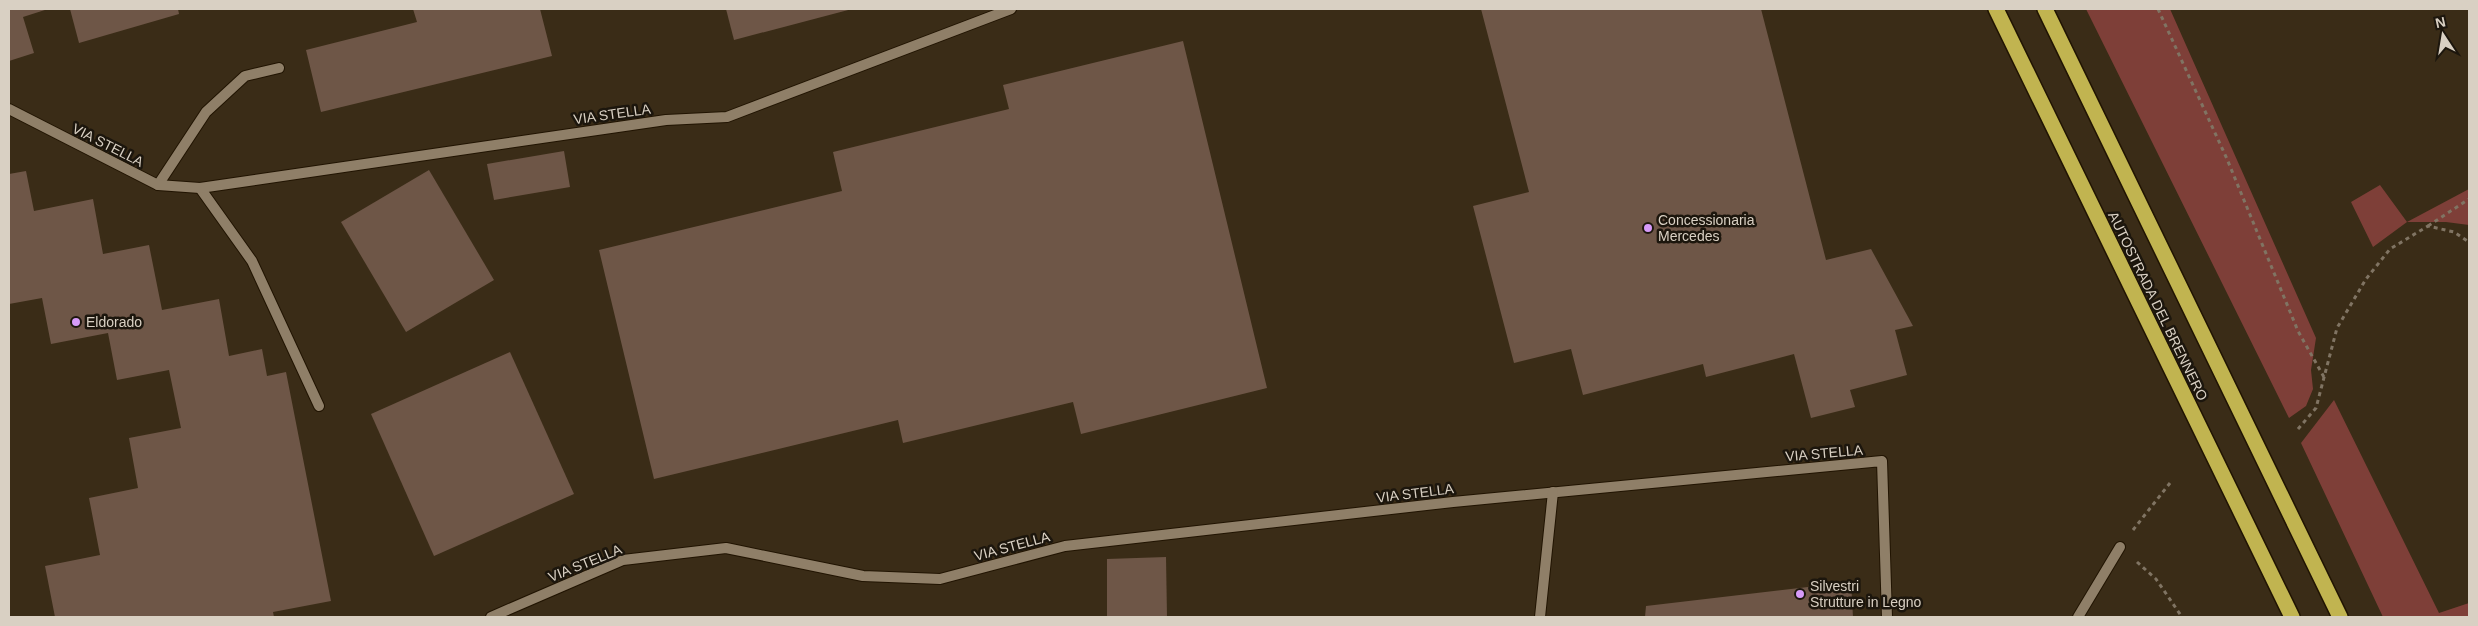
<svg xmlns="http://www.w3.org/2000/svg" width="2478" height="626" font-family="Helvetica,sans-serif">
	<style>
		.green { fill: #7e3f38 }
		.building { fill: #6e5647 }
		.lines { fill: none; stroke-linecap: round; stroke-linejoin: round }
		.service-casing { stroke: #211402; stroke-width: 12 }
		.minor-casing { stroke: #211402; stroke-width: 12 }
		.motorway-casing { stroke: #211402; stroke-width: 18 }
		.path { stroke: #807463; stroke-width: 3; stroke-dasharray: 4 4; stroke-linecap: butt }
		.service { stroke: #8f7f68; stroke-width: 10 }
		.minor { stroke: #8f7f68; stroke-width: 10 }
		.motorway { stroke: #c1b450; stroke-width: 15 }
		.poi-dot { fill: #d79bf9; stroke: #1c160d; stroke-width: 2 }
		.labels { text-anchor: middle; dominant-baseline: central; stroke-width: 5; stroke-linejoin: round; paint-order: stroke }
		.street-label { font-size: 14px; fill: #d9d0c3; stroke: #1c160d }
		.poi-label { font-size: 14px; fill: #d9d0c3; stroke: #1c160d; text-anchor: start }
	</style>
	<rect width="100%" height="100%" fill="#3a2c17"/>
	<!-- green -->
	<g class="green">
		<polygon points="2086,9 2170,9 2316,338 2311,370 2313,389 2306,406 2289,418"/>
		<polygon points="2380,185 2407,222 2469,189 2469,225 2446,222 2407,222 2373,247 2351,202"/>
		<polygon points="2334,400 2439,613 2469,603 2469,617 2383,617 2301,443"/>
	</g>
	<!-- building -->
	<g class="building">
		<polygon points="9,9 48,9 23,17 34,53 9,61"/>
		<polygon points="70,9 178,9 179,14 79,43"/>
		<polygon points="413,9 540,9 552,56 321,112 306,50 417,22"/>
		<polygon points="726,9 852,9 734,40"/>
		<polygon points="1481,9 1761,9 1826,260 1871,249 1913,326 1895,330 1907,375 1850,390 1855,407 1811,418 1794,354 1706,377 1703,364 1583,395 1571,349 1514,363 1473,206 1529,192"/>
		<polygon points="1183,41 1267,388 1081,434 1073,402 903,443 898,420 654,479 599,250 842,191 833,152 1009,109 1003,85"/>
		<polygon points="564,151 570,187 494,200 487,164"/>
		<polygon points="429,170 494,280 406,332 341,222"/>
		<polygon points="26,171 34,211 93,199 103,254 149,245 162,310 219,299 229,356 262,349 267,376 286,372 331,601 273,612 274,617 55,617 45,566 100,555 89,498 138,488 129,438 181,428 169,370 117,380 108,333 51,344 42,298 9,304 9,174"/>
		<polygon points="510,352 574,494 434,556 371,414"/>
		<polygon points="1166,557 1167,617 1107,617 1107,559"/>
		<polygon points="1851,582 1853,617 1645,617 1646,606"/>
	</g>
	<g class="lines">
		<!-- service casing -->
		<g class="service-casing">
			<g id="service">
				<polyline points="158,185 206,112 245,76 279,68"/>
				<polyline points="200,188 252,261 319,406"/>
			</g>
		</g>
		<!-- minor casing -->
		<g class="minor-casing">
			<g id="minor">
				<polyline points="9,109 158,185 200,188 666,120 727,117 1011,9"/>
				<polyline points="491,617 623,560 726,548 863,576 940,579 1065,546 1453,502 1882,461 1887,617"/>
				<polyline points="1540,617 1553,492"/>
				<polyline points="2078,617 2120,547"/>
			</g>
		</g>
		<!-- motorway casing -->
		<g class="motorway-casing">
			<g id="motorway">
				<polyline points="1996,9 2292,617"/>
				<polyline points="2045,9 2340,617"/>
			</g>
		</g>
		<!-- path -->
		<g class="path">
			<polyline points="2158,9 2227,159 2298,331 2325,379"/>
			<polyline points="2428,226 2469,199"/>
			<polyline points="2298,429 2316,408 2337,328 2366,279 2390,249 2428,226 2454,232 2469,242"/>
			<polyline points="2133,530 2170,483"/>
			<polyline points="2137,562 2156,579 2182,617"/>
		</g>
		<!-- service -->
		<use href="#service" class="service"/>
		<!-- minor -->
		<use href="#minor" class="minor"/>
		<!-- motorway -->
		<use href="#motorway" class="motorway"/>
	</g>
	<!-- markers -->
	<g class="poi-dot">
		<circle cx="1648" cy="228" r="5"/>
		<circle cx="76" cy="322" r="5"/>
		<circle cx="1800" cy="594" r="5"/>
	</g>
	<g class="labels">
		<!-- street labels -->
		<g class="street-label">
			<text transform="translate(612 114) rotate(-8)">VIA STELLA</text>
			<text transform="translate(108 145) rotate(27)">VIA STELLA</text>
			<text transform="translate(2158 306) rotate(64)">AUTOSTRADA DEL BRENNERO</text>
			<text transform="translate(1824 453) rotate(-5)">VIA STELLA</text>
			<text transform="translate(1415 493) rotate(-7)">VIA STELLA</text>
			<text transform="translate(1012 546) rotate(-15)">VIA STELLA</text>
			<text transform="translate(585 563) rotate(-22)">VIA STELLA</text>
		</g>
		<!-- poi labels -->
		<g class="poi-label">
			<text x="1658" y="220">Concessionaria<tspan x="1658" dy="16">Mercedes</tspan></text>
			<text x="86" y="322">Eldorado</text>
			<text x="1810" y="586">Silvestri<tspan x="1810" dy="16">Strutture in Legno</tspan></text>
		</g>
	</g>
	<!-- border -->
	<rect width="2478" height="626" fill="none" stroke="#d9d0c3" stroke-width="20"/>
	<!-- north arrow -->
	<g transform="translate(2443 35) rotate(348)" stroke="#1c160d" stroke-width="4" paint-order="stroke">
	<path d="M0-4L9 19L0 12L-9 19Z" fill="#d9d0c3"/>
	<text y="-8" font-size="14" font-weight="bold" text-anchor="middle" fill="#d9d0c3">N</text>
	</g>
</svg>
